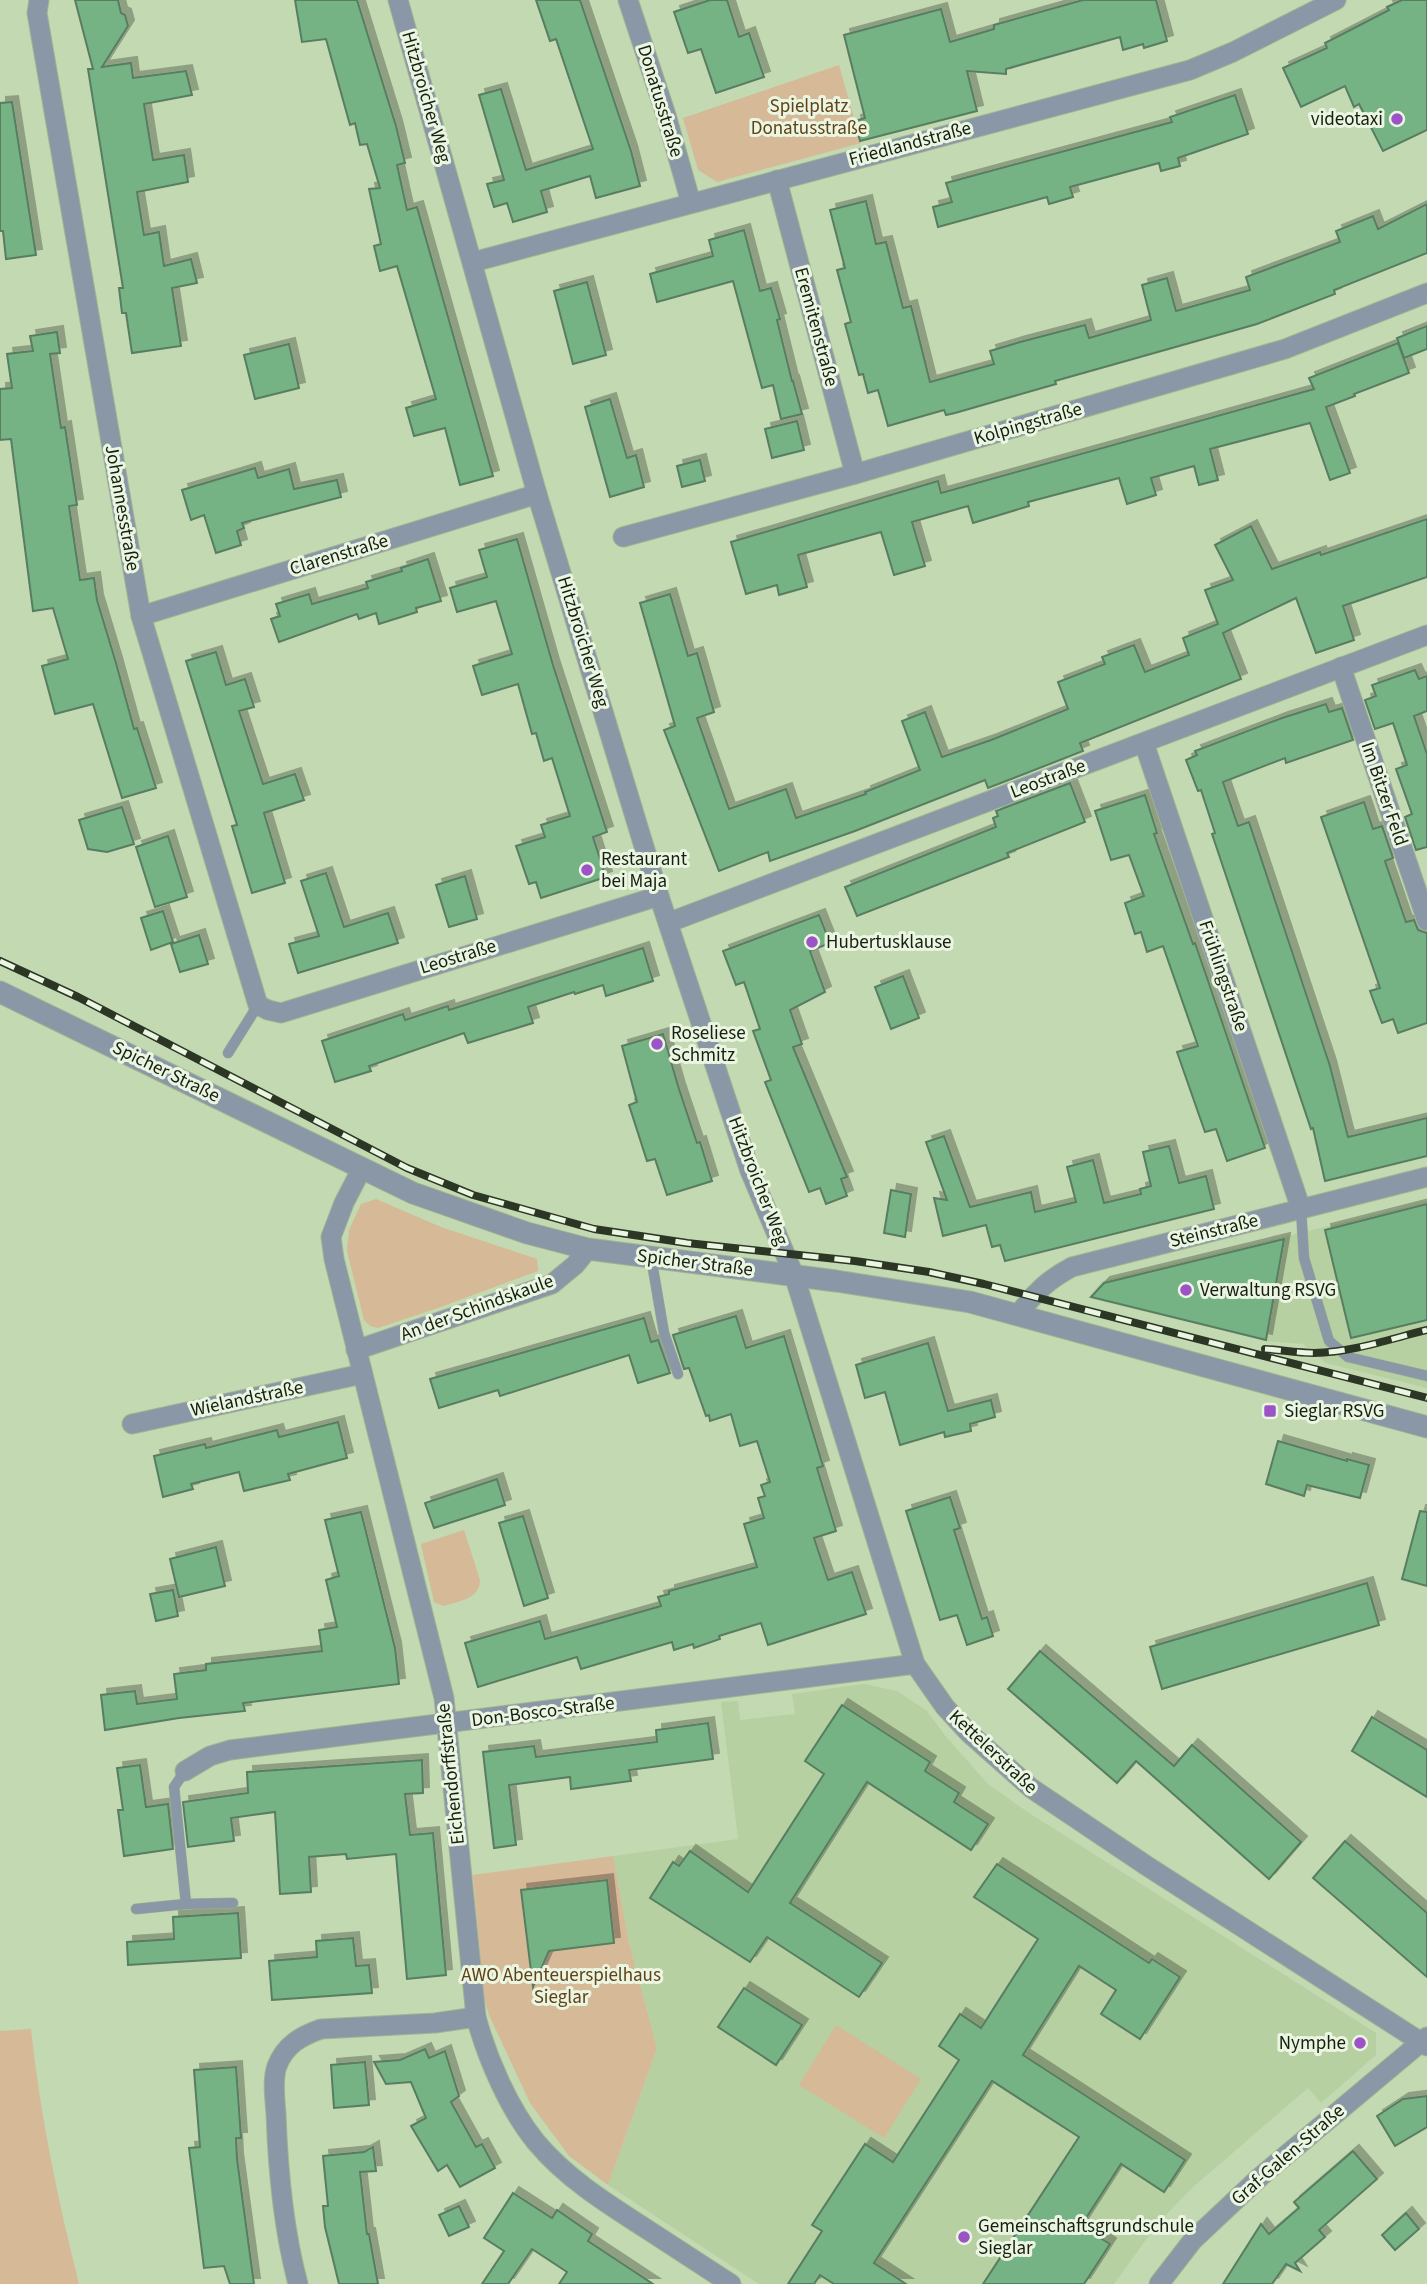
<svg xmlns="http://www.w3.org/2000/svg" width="1427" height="2284" font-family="'Source Sans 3',sans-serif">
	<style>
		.built { fill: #b6d0a1 }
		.green { fill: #d6b997 }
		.building { fill: #75b284; stroke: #587d61; stroke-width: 2; filter: url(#shadow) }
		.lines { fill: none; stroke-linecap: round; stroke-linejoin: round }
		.service-casing { stroke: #a1b491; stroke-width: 11 }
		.minor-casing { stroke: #a1b491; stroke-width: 21 }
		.tertiary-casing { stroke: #a1b491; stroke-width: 23 }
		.service { stroke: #8a97a6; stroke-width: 10 }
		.minor { stroke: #8a97a6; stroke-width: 19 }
		.tertiary { stroke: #8a97a6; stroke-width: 21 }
		.rail-casing { stroke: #2c3624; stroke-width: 8 }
		.rail { stroke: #eaf6e2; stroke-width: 5; stroke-dasharray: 16; stroke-linecap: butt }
		.poi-dot { fill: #9c53c6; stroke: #eaf6e2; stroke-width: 2.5 }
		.labels { text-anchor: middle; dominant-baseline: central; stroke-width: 6; stroke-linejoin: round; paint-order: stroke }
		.street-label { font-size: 19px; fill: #171f10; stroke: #eaf6e2 }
		.park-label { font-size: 19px; fill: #614115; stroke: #eaf6e2 }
		.poi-label { font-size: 19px; fill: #171f10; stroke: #eaf6e2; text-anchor: start }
	</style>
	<defs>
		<filter id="shadow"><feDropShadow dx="6" dy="-6" stdDeviation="0" flood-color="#0004"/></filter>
	</defs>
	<rect width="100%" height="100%" fill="#c3d9b1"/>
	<!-- built -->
	<g class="built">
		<polygon points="1427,1202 1427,1388 1326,1363 1303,1344 1266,1341 1088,1298 1102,1281"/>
		<polygon points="864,1684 897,1691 927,1711 947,1738 988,1784 1029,1813 1376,2033 1376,2055 1321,2103 1308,2088 1228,2157 1192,2188 1158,2223 1114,2284 759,2284 608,2185 657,2048 629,1943 613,1856 738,1839 721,1702 738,1701 740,1720 795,1714 792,1694"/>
	</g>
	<!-- green -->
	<g class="green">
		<polygon points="839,65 861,143 717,182 698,170 683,118"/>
		<polygon points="376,1199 441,1227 537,1259 538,1271 438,1308 378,1328 370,1326 364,1320 347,1251 349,1230 361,1204"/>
		<path d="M464 1530 480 1580C480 1599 459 1601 444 1606L434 1602 421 1544Z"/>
		<polygon points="613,1856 629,1943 657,2048 608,2185 569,2156 530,2103 489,2015 484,1998 473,1875"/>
		<polygon points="836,2025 921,2079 884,2138 799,2085"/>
		<path d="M31 2029C40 2115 58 2200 79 2284H0V2031Z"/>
	</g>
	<!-- building -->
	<g class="building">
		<polygon points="75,0 118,0 121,13 125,15 128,26 102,67 131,63 133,78 186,71 192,95 144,104 153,160 184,155 188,182 137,192 144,235 159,232 164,266 191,259 197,283 172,288 181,346 132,353 126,313 122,313 119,288 123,288 88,69 93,69"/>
		<polygon points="295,0 357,0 396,126 405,163 397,165 407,210 417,207 493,476 460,485 445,428 414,436 406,408 436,399 397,266 380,271 374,246 381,244 369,189 380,188 367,144 360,145 355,123 350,125 326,39 302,42"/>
		<polygon points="536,0 580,0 631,151 640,186 596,198 590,176 580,179 541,191 547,212 513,222 507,203 494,207 487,184 504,180 479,95 501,89 526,170 593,149 556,39 550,41"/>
		<polygon points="710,0 727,0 739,37 749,33 764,77 716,93 701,49 688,53 674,12"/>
		<polygon points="1083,0 1156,0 1167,41 1144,48 1143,44 1123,50 1120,37 1006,69 1006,74 967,71 977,111 860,141 855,121 865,118 844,35 941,9 950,42 994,29 994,25"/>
		<polygon points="1402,0 1427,0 1427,130 1383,151 1359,104 1354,107 1345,86 1301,107 1283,68 1327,48 1325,43 1389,10 1387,7"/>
		<polygon points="1235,95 1248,134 1178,158 1180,166 1161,171 1159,163 1070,187 1073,197 1049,204 1047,197 938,227 933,207 952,202 946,183 1172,122 1170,117"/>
		<polygon points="12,102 36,255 6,259 3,231 0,231 0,103"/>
		<polygon points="866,201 876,244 886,242 903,308 911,306 930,382 994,364 990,351 1020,342 1085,325 1089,338 1151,320 1142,285 1167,278 1176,311 1250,290 1246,277 1340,242 1336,231 1373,216 1378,229 1427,204 1427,253 1334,290 1335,294 1257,324 1055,381 1056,384 955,413 946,415 944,410 888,426 878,390 868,393 863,374 859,375 845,324 851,322 837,270 845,268 830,210"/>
		<polygon points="744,230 760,291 771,288 780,319 777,320 792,381 793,381 802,414 781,419 773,385 762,388 733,281 657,302 650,274 713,256 709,240"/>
		<polygon points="587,282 606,355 573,364 554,291"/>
		<polygon points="1427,326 1427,349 1404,358 1397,338"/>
		<polygon points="57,332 60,353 50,354 61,428 65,427 77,505 69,506 80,580 94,578 97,600 116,663 134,729 137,728 156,788 122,798 93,704 55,714 42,666 68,659 53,608 33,611 11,439 0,440 0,389 12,388 7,354 33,351 30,336"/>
		<polygon points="1398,343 1409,373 1354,394 1355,396 1326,407 1350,473 1330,480 1310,423 1210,449 1218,480 1199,485 1194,466 1151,478 1156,495 1127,504 1119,478 1028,502 1029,506 973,523 968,506 912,522 925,566 894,575 881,532 798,555 807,587 779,595 777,585 746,594 731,542 938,481 941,493 1314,389 1309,378"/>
		<polygon points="289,344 299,388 255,399 244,355"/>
		<polygon points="610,399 627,458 636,455 644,487 610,497 585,407"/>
		<polygon points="797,421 804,450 772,458 765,429"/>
		<polygon points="700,460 705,481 682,487 677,466"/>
		<polygon points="255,468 258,478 289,469 294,489 337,480 341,497 242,523 244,528 237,531 241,545 216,553 204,515 191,520 182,490"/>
		<polygon points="1427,519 1427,577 1343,606 1354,640 1316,653 1296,598 1223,633 1241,679 1080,743 1083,751 988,788 985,780 855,831 770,861 768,852 719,871 664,730 675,726 640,603 670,594 688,656 697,653 714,712 697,718 729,809 786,789 796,818 866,794 865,792 920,770 902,721 925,712 942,757 991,740 1068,709 1058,682 1105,664 1102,657 1134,645 1145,672 1189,655 1183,638 1218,624 1205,590 1233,580 1215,545 1251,526 1272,569 1320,552 1321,555"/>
		<polygon points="517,539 553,665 607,832 593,837 606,877 541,898 536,882 529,884 516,846 545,837 541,825 570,816 552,758 544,761 536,733 532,734 518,684 482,695 473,666 512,654 496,601 457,612 450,588 487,577 479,550"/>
		<polygon points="428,559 441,601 416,608 417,612 379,624 376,613 359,619 357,614 279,642 271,619 280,616 276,604 309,594 312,604 368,588 366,582 402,571 401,568"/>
		<polygon points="216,652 226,685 245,679 254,707 239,711 263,784 295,774 304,800 264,813 285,883 252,893 232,826 237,825 186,661"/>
		<polygon points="1415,670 1419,679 1427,676 1427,711 1414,716 1427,754 1427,847 1416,850 1405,817 1412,814 1396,769 1407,765 1393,723 1375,729 1365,700 1376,696 1372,685"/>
		<polygon points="1326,704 1329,712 1342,708 1353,740 1286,763 1285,758 1223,782 1238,826 1249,822 1330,1066 1348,1137 1427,1118 1427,1156 1325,1181 1313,1128 1311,1129 1212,834 1215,833 1201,790 1198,791 1186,760 1197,755 1195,751 1282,718"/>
		<polygon points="1070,783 1085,822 1007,853 1009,857 857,916 845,887 996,827 993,818 998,816 996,811"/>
		<polygon points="1145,795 1157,833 1154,834 1193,944 1195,943 1204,969 1265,1148 1227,1161 1216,1129 1205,1132 1177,1052 1198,1046 1163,946 1147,952 1141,932 1135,934 1125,903 1144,896 1129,855 1111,860 1095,811"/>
		<polygon points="1364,802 1373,829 1382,826 1393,858 1385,861 1406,922 1414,920 1418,930 1427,933 1427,1023 1398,1033 1393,1019 1382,1023 1374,1002 1370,991 1380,988 1321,817"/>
		<polygon points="122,807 134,844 107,852 88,849 79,820"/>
		<polygon points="168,836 187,897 155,907 136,847"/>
		<polygon points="326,873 344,927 388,913 398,943 298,973 289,944 319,936 301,881"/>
		<polygon points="465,876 477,919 449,927 436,885"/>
		<polygon points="163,911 173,942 151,950 141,918"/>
		<polygon points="819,915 830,943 810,951 825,992 790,1010 802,1044 793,1047 847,1177 841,1179 847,1196 826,1204 820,1188 809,1192 765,1082 771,1080 753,1031 760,1029 744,982 736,985 723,951"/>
		<polygon points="199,935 208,964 180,972 171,944"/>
		<polygon points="643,948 653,981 606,996 603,985 575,994 574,992 528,1007 533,1023 468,1043 464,1033 369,1066 371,1071 335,1082 322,1041 403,1014 405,1020 448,1006 449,1010"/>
		<polygon points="903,976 919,1018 891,1029 875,987"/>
		<polygon points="663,1034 679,1089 697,1143 700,1142 712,1181 667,1195 655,1159 647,1161 629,1105 637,1102 622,1046"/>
		<polygon points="944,1136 970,1207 1031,1192 1035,1212 1076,1202 1067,1167 1093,1160 1104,1203 1141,1194 1140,1189 1151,1186 1143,1152 1169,1146 1179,1183 1206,1176 1214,1209 1005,1261 1000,1245 992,1247 986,1225 943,1236 934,1198 947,1200 926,1142"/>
		<polygon points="891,1190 911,1194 905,1237 884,1233"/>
		<polygon points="1427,1204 1427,1320 1351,1338 1325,1230"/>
		<polygon points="1284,1239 1266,1340 1091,1297 1104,1283"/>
		<polygon points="736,1316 746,1348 784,1336 823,1466 817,1468 836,1531 814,1538 828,1580 852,1572 866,1614 768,1645 761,1623 719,1636 720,1639 694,1648 693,1644 674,1650 672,1642 581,1669 577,1657 478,1687 465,1643 540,1621 545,1639 661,1606 658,1597 669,1594 669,1591 757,1567 744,1524 764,1518 758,1498 765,1496 761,1485 770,1482 757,1441 740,1446 731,1414 710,1421 709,1415 706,1416 689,1368 684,1369 673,1335"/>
		<polygon points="644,1318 651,1342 658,1340 670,1373 638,1383 629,1355 500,1396 498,1390 439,1408 430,1379"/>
		<polygon points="928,1343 948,1411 991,1400 995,1417 970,1424 971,1431 945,1437 944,1432 900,1445 885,1392 865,1398 856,1365"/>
		<polygon points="338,1422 347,1458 288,1474 290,1480 244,1491 239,1472 191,1484 193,1489 163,1497 154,1456 205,1444 206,1448 277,1430 279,1437"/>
		<polygon points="1278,1441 1347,1461 1347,1459 1369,1465 1360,1498 1307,1485 1304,1496 1266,1484"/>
		<polygon points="497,1479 505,1505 434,1528 425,1503"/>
		<polygon points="950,1497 960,1528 954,1530 982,1619 987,1617 993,1636 967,1645 957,1615 940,1620 906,1511"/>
		<polygon points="1420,1511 1427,1512 1427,1586 1402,1579"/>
		<polygon points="361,1512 395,1648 399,1684 243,1703 245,1711 179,1718 105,1730 101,1695 135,1691 137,1704 177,1699 174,1674 206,1670 206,1664 322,1651 319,1630 337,1627 326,1580 339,1576 325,1520"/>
		<polygon points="523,1516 548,1598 524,1606 499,1523"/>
		<polygon points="216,1547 225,1586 179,1597 170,1559"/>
		<polygon points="1367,1583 1379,1625 1162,1689 1150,1647"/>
		<polygon points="173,1590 178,1616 156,1621 150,1594"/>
		<polygon points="1040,1651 1174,1766 1192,1745 1301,1842 1269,1879 1136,1761 1117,1783 1008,1689"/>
		<polygon points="842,1705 930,1762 925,1771 959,1793 954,1802 988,1824 971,1850 867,1782 790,1903 882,1963 859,1997 767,1937 750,1962 650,1898 673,1862 679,1866 690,1851 748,1892 824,1774 805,1761"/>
		<polygon points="1372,1717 1427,1750 1427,1797 1352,1751"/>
		<polygon points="708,1723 713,1759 629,1770 631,1781 571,1789 570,1777 509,1785 516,1845 494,1848 483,1752 534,1746 536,1757 657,1742 656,1730"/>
		<polygon points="422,1760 423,1793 405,1794 410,1835 433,1833 446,1975 407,1979 396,1854 347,1859 346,1854 309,1857 311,1892 280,1894 275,1812 231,1818 234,1841 188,1847 183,1802 248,1793 247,1772"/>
		<polygon points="140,1765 146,1807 168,1804 173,1849 124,1856 118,1810 123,1810 117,1768"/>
		<polygon points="1345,1841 1427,1913 1427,1977 1313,1878"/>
		<polygon points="997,1864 1149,1963 1152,1959 1180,1977 1140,2039 1101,2014 1116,1990 1079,1966 1023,2055 1185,2160 1164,2192 1121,2164 1081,2226 1110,2244 1084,2284 983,2284 1079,2137 992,2081 874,2263 906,2284 834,2284 820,2275 814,2284 788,2284 822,2231 812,2225 865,2144 893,2162 959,2060 939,2046 960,2014 981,2028 1038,1939 974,1897"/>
		<polygon points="607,1880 614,1943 549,1951 533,1987 521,1890"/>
		<polygon points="238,1913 241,1958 128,1965 127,1942 174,1939 173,1917"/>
		<polygon points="353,1938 356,1966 369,1965 372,1993 272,2000 269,1961 317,1957 316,1941"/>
		<polygon points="744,1988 802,2025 776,2065 718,2027"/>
		<polygon points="425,2049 429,2058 445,2051 459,2096 451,2102 476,2147 482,2144 495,2168 460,2187 447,2165 438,2171 411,2126 426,2118 411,2082 386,2084 374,2062 400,2060"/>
		<polygon points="365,2062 369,2105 334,2108 331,2065"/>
		<polygon points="236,2067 241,2138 236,2138 237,2159 254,2284 230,2284 224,2266 204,2268 189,2148 200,2147 194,2070"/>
		<polygon points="1427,2096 1427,2127 1395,2146 1377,2116 1403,2099"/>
		<polygon points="373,2147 376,2171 360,2172 367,2234 369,2234 378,2284 339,2284 325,2227 323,2206 328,2206 323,2156 364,2152"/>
		<polygon points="1353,2151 1377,2179 1319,2230 1325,2237 1295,2263 1300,2271 1286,2264 1272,2284 1223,2284 1261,2224 1269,2234 1299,2208 1294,2202"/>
		<polygon points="513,2193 552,2218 557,2210 592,2234 588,2241 653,2284 559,2284 567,2272 532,2249 508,2284 482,2284 504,2251 484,2238"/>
		<polygon points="459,2206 469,2227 449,2236 439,2215"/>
		<polygon points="1406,2213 1419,2229 1395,2250 1382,2235"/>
	</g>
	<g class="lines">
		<!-- service casing -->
		<g class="service-casing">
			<g id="service">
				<polyline points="228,1053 258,1005"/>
				<polyline points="1301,1209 1304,1258 1329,1341 1348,1357 1427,1376"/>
				<polyline points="651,1257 664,1333 678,1374"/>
				<polyline points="185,1771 174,1787 186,1904"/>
				<polyline points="136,1909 186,1904 233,1903"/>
			</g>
		</g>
		<!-- minor casing -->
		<g class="minor-casing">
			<g id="minor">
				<polyline points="39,0 37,13 141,616 258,1005 268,1010 281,1013 659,896"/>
				<polyline points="398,0 537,494 659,896 750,1171 794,1275 915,1664 945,1707 969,1733 1031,1788 1147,1866 1427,2046"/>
				<polyline points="628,0 666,115 691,203"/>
				<polyline points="777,180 855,474"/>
				<polyline points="473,262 1190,70 1233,52 1336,0"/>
				<polyline points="623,537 855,474 1285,349 1427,293"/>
				<polyline points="141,616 537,494"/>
				<polyline points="1341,667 1427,921"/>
				<polyline points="1144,743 1301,1209"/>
				<polyline points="670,922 1427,635"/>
				<path d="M362 1168 344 1203 331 1237 334 1259 444 1698 476 2017C487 2058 509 2109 536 2142 566 2178 606 2203 645 2228 674 2247 702 2265 731 2284"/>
				<path d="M1018 1315C1034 1293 1049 1279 1072 1267L1427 1177"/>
				<polyline points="356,1350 552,1284 575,1265 588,1249"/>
				<polyline points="132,1424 362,1374"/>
				<polyline points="185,1771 210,1756 230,1750 915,1664"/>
				<path d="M298 2284C283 2228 278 2172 276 2114 275 2099 272 2080 277 2066 285 2045 301 2036 321 2029L435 2023 476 2017"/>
				<polyline points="1159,2284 1193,2240 1260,2177 1427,2037"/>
			</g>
		</g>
		<!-- tertiary casing -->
		<g class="tertiary-casing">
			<polyline id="tertiary" points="0,992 413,1193 527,1233 588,1249 836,1281 970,1302 1427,1427"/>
		</g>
		<!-- service -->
		<use href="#service" class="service"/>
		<!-- minor -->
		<use href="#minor" class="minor"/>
		<!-- tertiary -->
		<use href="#tertiary" class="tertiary"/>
		<!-- rail casing -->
		<g class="rail-casing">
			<g id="rail">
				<polyline points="0,961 78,997 407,1168 473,1195 594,1229 687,1243 855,1261 929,1272 984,1284 1427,1398"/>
				<path d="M1265 1349C1281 1350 1298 1353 1314 1353 1353 1352 1390 1339 1427 1330"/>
			</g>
		</g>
		<!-- rail -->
		<use href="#rail" class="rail"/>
	</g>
	<!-- markers -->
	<g class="poi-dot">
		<circle cx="1397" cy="119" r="7"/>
		<circle cx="587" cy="870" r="7"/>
		<circle cx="812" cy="942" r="7"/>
		<circle cx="657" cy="1044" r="7"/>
		<circle cx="1186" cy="1290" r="7"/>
		<rect x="1263" y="1404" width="14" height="14" rx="3.5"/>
		<circle cx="1360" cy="2043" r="7"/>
		<circle cx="964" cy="2237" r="7"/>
	</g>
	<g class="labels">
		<!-- street labels -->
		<g class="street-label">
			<text transform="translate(426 97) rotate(74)">Hitzbroicher Weg</text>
			<text transform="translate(660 101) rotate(73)">Donatusstraße</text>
			<text transform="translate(910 144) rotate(-15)">Friedlandstraße</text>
			<text transform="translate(816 327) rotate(75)">Eremitenstraße</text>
			<text transform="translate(1028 424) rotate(-16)">Kolpingstraße</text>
			<text transform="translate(122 508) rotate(80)">Johannesstraße</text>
			<text transform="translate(339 555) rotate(-17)">Clarenstraße</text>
			<text transform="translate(583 642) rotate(73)">Hitzbroicher Weg</text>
			<text transform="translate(1048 779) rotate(-21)">Leostraße</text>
			<text transform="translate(1384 794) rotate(71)">Im Bitzer Feld</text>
			<text transform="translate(458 957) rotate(-17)">Leostraße</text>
			<text transform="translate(1223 976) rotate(71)">Frühlingstraße</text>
			<text transform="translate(166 1072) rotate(26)">Spicher Straße</text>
			<text transform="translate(758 1181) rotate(69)">Hitzbroicher Weg</text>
			<text transform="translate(1214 1231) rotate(-14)">Steinstraße</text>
			<text transform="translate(695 1263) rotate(7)">Spicher Straße</text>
			<text transform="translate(477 1308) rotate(-20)">An der Schindskaule</text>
			<text transform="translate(247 1399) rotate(-12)">Wielandstraße</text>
			<text transform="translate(543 1712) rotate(-7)">Don-Bosco-Straße</text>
			<text transform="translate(993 1752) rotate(43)">Kettelerstraße</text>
			<text transform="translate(451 1774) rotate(-96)">Eichendorffstraße</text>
			<text transform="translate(1288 2155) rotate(-41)">Graf-Galen-Straße</text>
		</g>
		<!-- park labels -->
		<g class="park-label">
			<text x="809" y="106">Spielplatz<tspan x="809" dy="22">Donatusstraße</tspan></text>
			<text x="561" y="1975">AWO Abenteuerspielhaus<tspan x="561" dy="22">Sieglar</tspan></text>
		</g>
		<!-- poi labels -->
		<g class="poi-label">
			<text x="1383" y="119" text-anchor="end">videotaxi</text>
			<text x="601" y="859">Restaurant<tspan x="601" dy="22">bei Maja</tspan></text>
			<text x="826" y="942">Hubertusklause</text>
			<text x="671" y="1033">Roseliese<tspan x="671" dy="22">Schmitz</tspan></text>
			<text x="1200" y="1290">Verwaltung RSVG</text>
			<text x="1284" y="1411">Sieglar RSVG</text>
			<text x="1346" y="2043" text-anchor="end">Nymphe</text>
			<text x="978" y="2226">Gemeinschaftsgrundschule<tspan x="978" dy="22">Sieglar</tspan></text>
		</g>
	</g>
</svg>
